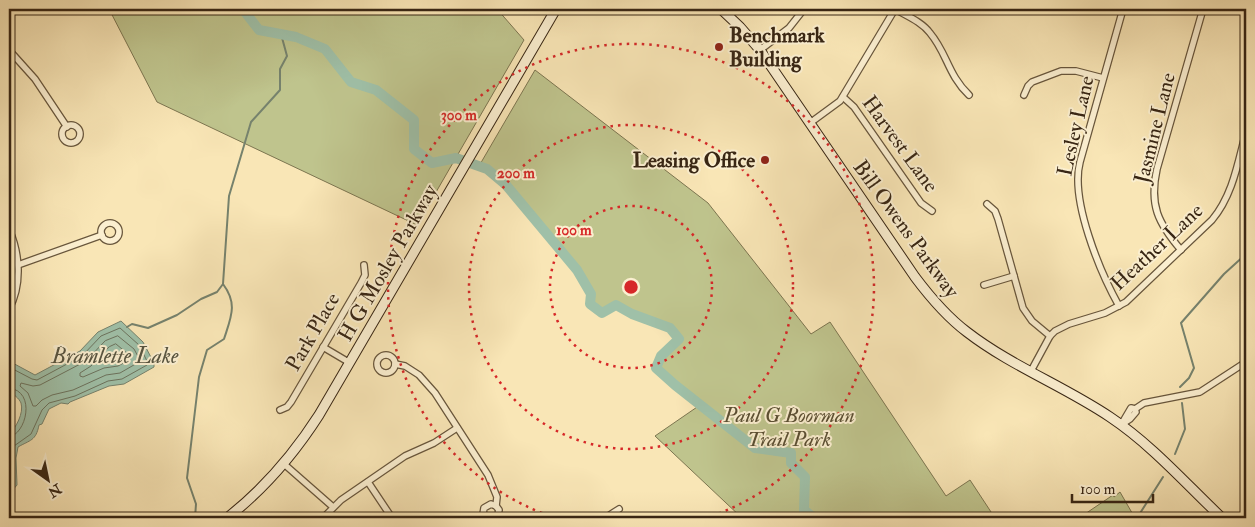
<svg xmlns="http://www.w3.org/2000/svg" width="1255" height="527" font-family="'IM FELL Double Pica',serif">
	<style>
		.green { fill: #bfc48d; stroke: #7c7550 }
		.water { fill: #9fc0a8; stroke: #76826d }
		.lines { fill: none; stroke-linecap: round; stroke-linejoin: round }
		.shore { stroke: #6c735e; stroke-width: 1 }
		.stream { stroke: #76826d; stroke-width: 2 }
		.river { stroke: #9fc0a8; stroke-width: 10 }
		.minor-casing { stroke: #68563c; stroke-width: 8 }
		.secondary-casing { stroke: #382614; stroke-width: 11 }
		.minor { stroke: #fbefd0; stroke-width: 5.5 }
		.secondary { stroke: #fbefd0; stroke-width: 9 }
		.ring { fill: none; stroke: #d62828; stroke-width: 2.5; stroke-dasharray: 2.5 5 }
		.poi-dot { fill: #8f2418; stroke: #fbefd0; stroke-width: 2 }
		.labels { text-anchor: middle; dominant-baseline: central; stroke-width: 4; stroke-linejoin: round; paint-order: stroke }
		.poi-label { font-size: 21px; font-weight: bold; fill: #382614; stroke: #fbefd0; text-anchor: start }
		.street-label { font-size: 21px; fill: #382614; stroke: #fbefd0 }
		.park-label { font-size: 21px; font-style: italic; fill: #5a4e32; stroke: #fbefd0 }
		.water-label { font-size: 22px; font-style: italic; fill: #575440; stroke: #fbefd0 }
		.centre { fill: #d62828; stroke: #fbefd0; stroke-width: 2.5 }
		.ring-label { font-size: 15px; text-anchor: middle; font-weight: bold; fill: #d62828; stroke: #fbefd0; stroke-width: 4; stroke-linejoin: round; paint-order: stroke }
	</style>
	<rect width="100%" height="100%" fill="#f9e6b6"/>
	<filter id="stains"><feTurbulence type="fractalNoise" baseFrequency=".004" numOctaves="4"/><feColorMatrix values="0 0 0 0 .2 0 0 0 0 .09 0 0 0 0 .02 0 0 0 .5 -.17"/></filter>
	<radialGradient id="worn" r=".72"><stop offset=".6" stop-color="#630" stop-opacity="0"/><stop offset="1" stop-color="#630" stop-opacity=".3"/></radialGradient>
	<!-- green -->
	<g class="green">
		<polygon points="109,9 497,9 524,40 417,225 157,102"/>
		<polygon points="535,70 708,203 811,334 830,322 946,496 970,480 995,518 742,518 655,436 700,405 675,385 656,368 661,356 678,338 670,328 632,314 617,305 602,313 590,304 591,294 577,270 506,185 487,169 479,166"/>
		<polygon points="1120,492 1135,518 1079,518 1113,495 1114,497"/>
	</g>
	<!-- water -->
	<path class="water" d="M121 321 143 342 154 363V367L124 384 109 386 70 402 68 404 61 403 49 409 42 424 39 425C36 441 30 440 18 447L16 458 17 485 11 492H9V434C16 428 24 413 21 403 19 398 13 394 9 391V361L35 375 80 351 98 332Z"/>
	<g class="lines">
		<!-- shore -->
		<g class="shore">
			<polygon points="118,336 134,349 140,360 139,362 120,373 106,375 73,390 52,395 42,400 36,406 33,406 28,393 20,386 21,383 33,386 40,385 86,361 105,341"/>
			<polygon points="116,344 128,354 129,360 118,366 104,368 83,377 80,376 80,373 91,366 109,347"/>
			<polyline points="9,367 32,379 37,380 82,356 101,336 120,328 139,345 148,363 147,365 122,379 108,381 75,396 49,403 42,410 31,434 14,446 11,458 12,483 9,487"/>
			<path d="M9 388C37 391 26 435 9 437"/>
		</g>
		<!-- stream -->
		<g class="stream">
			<polyline points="127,327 132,324 148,328 177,315 201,299 217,292 223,284"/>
			<polyline points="1180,387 1189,378 1194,368 1181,323 1224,274 1246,254"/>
			<polyline points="1175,454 1185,429 1182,403"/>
			<path d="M195 518 196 504 187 478 199 377 207 350 224 339C231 317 238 304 223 284L229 196 251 122 280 90V69L287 56 281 34"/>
			<polyline points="1137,518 1163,477"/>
		</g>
		<!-- river -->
		<polyline class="river" points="241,9 245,12 259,30 296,37 325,49 351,82 376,90 414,120 414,149 432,163 456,158 487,169 506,185 577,270 591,294 590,304 602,313 616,305 632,314 670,328 679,339 661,356 656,368 675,385 755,448 791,453 791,463 805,477 804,510 814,518"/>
		<!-- minor casing -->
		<g class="minor-casing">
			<g id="minor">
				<path d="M895 9C907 16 922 22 930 33 947 53 948 75 969 95"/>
				<polyline points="9,50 35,79 67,127"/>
				<polyline points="760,50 789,28 804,9"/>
				<polyline points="1024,95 1028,86 1032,82 1061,71 1076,71 1103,78"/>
				<polyline points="843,97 854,107 921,203 932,211"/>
				<polyline points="810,123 840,101 895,9"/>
				<circle cx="71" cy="134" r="9"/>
				<polyline points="987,204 995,211 998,219 1023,308 1032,321 1050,336"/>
				<circle cx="110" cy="232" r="9"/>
				<path d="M9 229C20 254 22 285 9 309"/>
				<path d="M1181 250C1158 223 1149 205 1157 169L1203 9"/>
				<polyline points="18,265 102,235"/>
				<polyline points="984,285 1014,276"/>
				<path d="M1119 306C1100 272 1070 200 1080 162L1123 9"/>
				<polyline points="323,347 350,363"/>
				<circle cx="386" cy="364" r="9"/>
				<polyline points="395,364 405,366 419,375 435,393 488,475 497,497 496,506"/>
				<path d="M1031 371 1050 336 1055 331 1069 324 1105 313 1126 302 1212 220C1233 195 1238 162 1246 132"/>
				<polygon points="1131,408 1135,409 1136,412 1130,419 1121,425"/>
				<polyline points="1135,409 1144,403 1200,392 1246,362"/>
				<polyline points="280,410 287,407 291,402 361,283 365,275 364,265"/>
				<polyline points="284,464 333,507"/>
				<polyline points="368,482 392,518"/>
				<polyline points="323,518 341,500 405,456 434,443 457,428"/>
				<polyline points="486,518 483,514 484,508 491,504 496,506 499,510 497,518"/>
				<polyline points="605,518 619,509"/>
			</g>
		</g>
		<!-- secondary casing -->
		<g class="secondary-casing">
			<g id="secondary">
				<path d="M721 9 740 27 760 50 915 277C930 297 947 317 967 332 1011 366 1064 386 1110 417 1152 445 1186 484 1222 518"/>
				<path d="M227 518C264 489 294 454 319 415L556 9"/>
			</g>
		</g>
		<!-- minor -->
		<use href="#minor" class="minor"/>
		<!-- secondary -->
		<use href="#secondary" class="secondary"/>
	</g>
	<!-- distance rings -->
	<g class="ring">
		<circle cx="631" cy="287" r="81"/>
		<circle cx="631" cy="287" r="162"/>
		<path d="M556 518A243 243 0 1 1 706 518"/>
	</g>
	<!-- markers -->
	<g class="poi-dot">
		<circle cx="719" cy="47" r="5"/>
		<circle cx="765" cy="160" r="5"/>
	</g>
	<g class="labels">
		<!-- poi labels -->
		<g class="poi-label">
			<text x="729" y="35">Benchmark<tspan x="729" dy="24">Building</tspan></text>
			<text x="755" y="160" text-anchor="end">Leasing Office</text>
		</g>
		<!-- street labels -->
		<g class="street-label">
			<text transform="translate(1076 126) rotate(-77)">Lesley Lane</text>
			<text transform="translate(1155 128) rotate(-76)">Jasmine Lane</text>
			<text transform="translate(900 144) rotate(54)">Harvest Lane</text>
			<text transform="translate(906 229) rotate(54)">Bill Owens Parkway</text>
			<text transform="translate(1157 247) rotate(-43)">Heather Lane</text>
			<text transform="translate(388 263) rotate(-60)">H G Mosley Parkway</text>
			<text transform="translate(313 332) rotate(-60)">Park Place</text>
		</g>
		<!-- park labels -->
		<g class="park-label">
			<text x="789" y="415">Paul G Boorman<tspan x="789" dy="24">Trail Park</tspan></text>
		</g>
		<!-- water labels -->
		<g class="water-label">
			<text x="115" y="356">Bramlette Lake</text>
		</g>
	</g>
	<circle cx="631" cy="287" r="8" class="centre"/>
	<g class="ring-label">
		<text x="459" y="120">300 m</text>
		<text x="516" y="178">200 m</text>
		<text x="574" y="235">100 m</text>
	</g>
	<!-- margin -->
	<rect width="1255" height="527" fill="none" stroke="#f9e6b6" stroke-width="30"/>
	<rect x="10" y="10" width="1235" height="507" fill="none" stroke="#382614" stroke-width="2.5"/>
	<rect x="15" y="15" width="1225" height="497" fill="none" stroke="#382614"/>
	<!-- north arrow -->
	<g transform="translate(48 480) rotate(147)" stroke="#fbefd0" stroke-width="4" paint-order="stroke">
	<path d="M0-4L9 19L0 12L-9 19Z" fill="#382614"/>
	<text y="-8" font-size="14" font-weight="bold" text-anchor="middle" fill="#382614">N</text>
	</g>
	<!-- scale -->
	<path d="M1072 494v8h81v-8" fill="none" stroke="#382614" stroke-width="2.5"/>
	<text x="1080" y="494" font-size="15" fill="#382614" stroke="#fbefd0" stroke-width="4" paint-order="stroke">100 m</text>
	<rect width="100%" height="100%" filter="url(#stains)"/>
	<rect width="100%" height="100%" fill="url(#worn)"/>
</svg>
